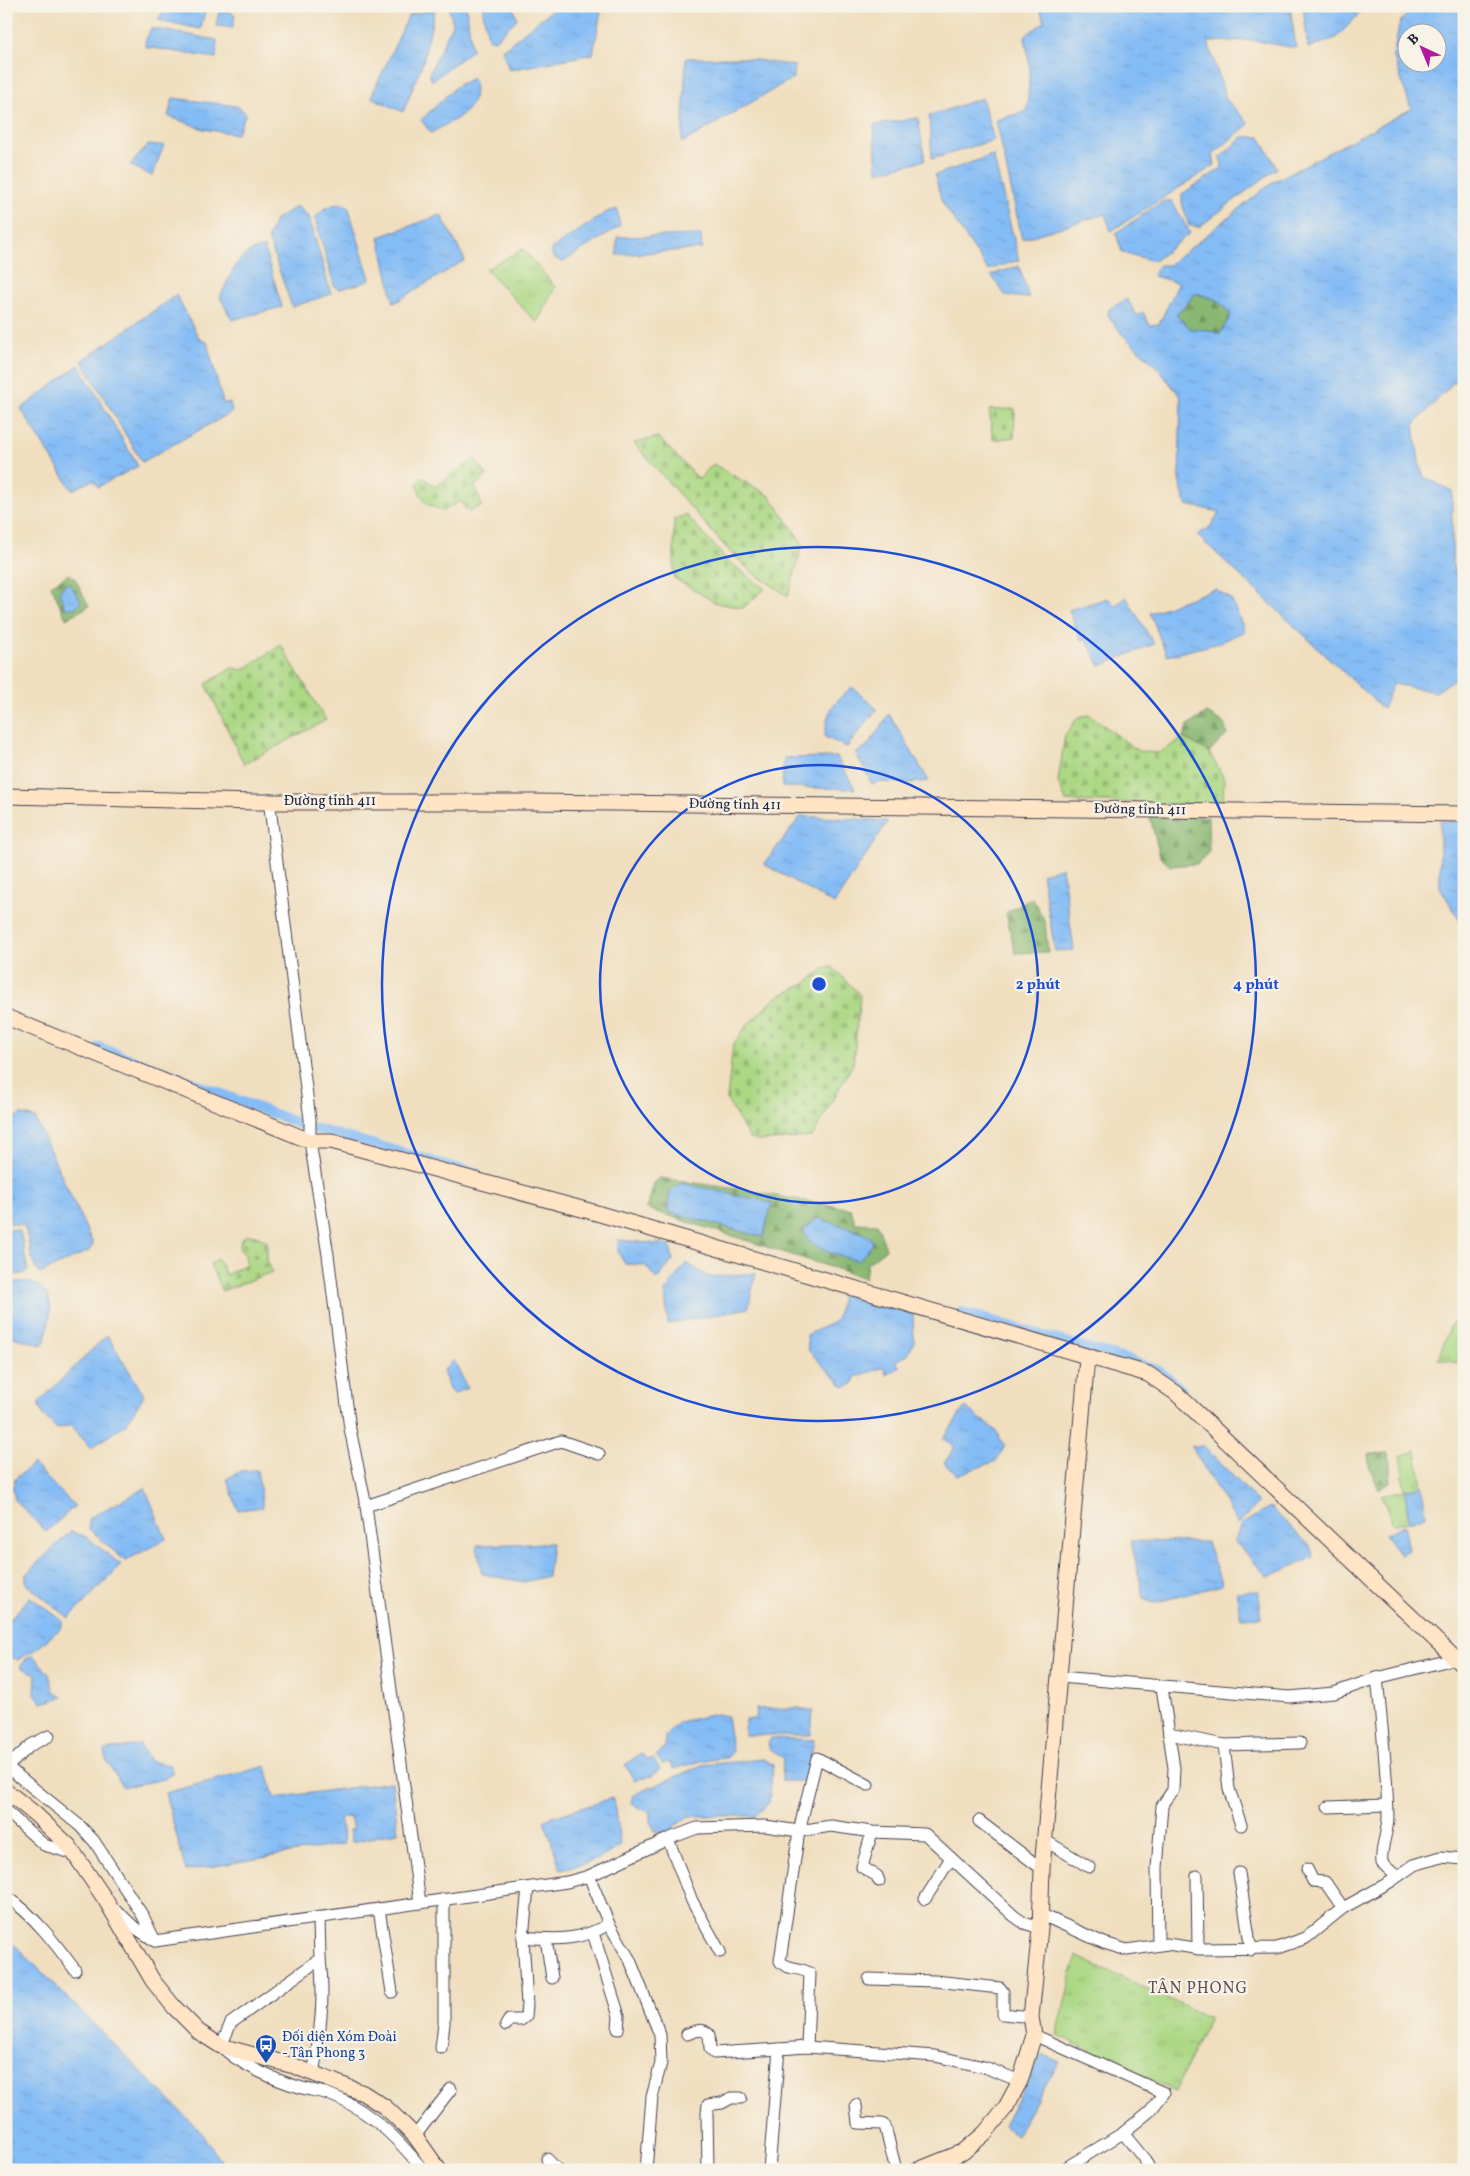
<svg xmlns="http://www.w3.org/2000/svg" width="1470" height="2176" font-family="Vollkorn,serif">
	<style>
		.grass { fill: url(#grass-tufts); stroke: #677d60 }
		.forest { fill: url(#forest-firs); stroke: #566d56; fill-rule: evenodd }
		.cemetery { fill: url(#cemetery-stones); stroke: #677d60 }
		.water { fill: url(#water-ripples); stroke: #536f98; fill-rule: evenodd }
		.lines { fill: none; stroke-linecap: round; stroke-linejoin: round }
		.canal { stroke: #84bcf5; stroke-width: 10 }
		.street-casing { stroke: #413e4f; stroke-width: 13 }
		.secondary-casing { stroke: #413e4f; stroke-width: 17 }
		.street { stroke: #fff; stroke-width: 11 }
		.secondary { stroke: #ffe4c6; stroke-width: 15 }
		.ring { fill: none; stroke: #1d4ed8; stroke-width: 2.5 }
		.labels { text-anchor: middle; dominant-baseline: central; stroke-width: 4.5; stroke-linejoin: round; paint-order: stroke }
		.street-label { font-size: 14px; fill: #22223b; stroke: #f7f3e8 }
		.transit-label { font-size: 14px; fill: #164399; stroke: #f7f3e8; text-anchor: start }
		.quarter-label { font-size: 16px; letter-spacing: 1px; fill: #604d55; stroke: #f7f3e8 }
		.centre { fill: #1d4ed8; stroke: #f7f3e8; stroke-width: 2.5 }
		.ring-label { font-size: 15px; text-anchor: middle; font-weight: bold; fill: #1d4ed8; stroke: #f7f3e8; stroke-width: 4.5; stroke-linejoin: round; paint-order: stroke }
	</style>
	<defs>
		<pattern id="grass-tufts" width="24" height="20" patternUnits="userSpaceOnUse" patternTransform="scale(1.25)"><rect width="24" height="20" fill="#acd884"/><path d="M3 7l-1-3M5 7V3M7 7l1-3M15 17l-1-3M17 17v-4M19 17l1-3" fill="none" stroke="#94b973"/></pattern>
		<pattern id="forest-firs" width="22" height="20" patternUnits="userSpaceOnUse" patternTransform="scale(1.25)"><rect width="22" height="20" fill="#89b872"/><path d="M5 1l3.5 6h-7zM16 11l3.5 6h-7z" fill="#70955f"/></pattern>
		<pattern id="cemetery-stones" width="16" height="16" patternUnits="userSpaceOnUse" patternTransform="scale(1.25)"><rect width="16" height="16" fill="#acd884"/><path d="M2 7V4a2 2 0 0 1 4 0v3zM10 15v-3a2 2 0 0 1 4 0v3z" fill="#94b973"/></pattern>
		<pattern id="water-ripples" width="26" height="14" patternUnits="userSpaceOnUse" patternTransform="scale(1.25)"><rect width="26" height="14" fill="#84bcf5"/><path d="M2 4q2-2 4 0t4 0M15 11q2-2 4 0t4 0" fill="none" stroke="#72a1d3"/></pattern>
	</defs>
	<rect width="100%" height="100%" fill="#f7f3e8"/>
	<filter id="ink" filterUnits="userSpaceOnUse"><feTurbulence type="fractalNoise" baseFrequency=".02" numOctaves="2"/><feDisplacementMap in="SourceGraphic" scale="10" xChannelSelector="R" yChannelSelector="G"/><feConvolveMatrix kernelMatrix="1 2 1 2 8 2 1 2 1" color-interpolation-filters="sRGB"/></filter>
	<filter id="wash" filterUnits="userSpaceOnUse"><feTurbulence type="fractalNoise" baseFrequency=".0096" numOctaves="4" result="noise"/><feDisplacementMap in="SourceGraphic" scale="20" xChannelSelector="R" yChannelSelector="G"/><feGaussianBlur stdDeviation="1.12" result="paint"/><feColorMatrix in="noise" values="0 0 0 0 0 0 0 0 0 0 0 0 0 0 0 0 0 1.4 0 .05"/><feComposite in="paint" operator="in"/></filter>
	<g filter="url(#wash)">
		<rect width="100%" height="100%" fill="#f0debe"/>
		<!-- grass -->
		<g class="grass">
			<polygon points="523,249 555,287 537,323 486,269"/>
			<polygon points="1461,1309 1464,1313 1464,1364 1438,1359 1450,1327"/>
			<polygon points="1416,1451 1422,1486 1405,1490 1409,1522 1393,1524 1381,1495 1405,1490 1400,1456"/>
			<polygon points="1076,1956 1209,2018 1175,2091 1057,2035"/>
		</g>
		<!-- forest -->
		<g class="forest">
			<polygon points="1196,293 1218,300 1231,315 1220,334 1209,330 1191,329 1176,315"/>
			<polygon points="69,574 74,577 89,606 66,619 51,585"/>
			<polygon points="1207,713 1224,723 1227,735 1209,752 1183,738 1188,725"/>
			<polygon points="1150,817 1208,817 1209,852 1197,864 1170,866 1160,857"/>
			<polygon points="1032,898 1045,921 1048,952 1015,953 1006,913"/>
			<path d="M660 1178 737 1189 851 1209 855 1223 877 1224 886 1249 867 1264 865 1278 647 1209 654 1183ZM772 1202 763 1237 668 1212Z"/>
			<polygon points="1389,1453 1391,1482 1379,1490 1369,1466 1368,1454"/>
		</g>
		<!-- cemetery -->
		<g class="cemetery">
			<polygon points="1015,409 1014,437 993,440 989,410"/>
			<polygon points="658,437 699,479 713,464 770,496 803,544 788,596 752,572 732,554 634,443"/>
			<path d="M474 459 487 475 475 486 482 506 468 512 460 501 443 511C425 504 422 502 417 483L423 477 435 487Z"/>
			<polygon points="686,515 729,562 765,589 743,608 716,603 674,578 674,519"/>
			<polygon points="281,645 326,720 244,764 206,684 232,668 243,670"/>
			<polygon points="1090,715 1138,751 1159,753 1183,738 1209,752 1224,778 1223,805 1066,801 1058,782 1065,735 1078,717"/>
			<polygon points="833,967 860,995 853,1064 812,1137 757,1141 750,1139 727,1100 733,1045 747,1025 777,997 806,983 825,968"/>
			<polygon points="247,1235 256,1236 267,1241 267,1260 272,1272 222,1291 210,1264 218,1259 226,1275 246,1264 245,1255 239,1248 241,1240"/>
		</g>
		<!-- water -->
		<g class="water">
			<polygon points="166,6 206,6 201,29 158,20"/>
			<polygon points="220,6 235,15 233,28 216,26"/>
			<polygon points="448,6 466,6 472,50 432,81 429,74 453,23"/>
			<polygon points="482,6 513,6 517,19 495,40 488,38"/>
			<polygon points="557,6 602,6 593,54 509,70 502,50"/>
			<polygon points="1052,6 1290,6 1296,48 1252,40 1208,42 1226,99 1249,124 1213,154 1215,165 1111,231 1105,214 1022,239 996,120 1027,111 1030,69 1025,36 1044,22 1040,8"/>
			<polygon points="1303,6 1367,6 1336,38 1308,48"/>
			<path d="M1414 6H1464V371L1414 425 1419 462 1424 477 1452 491V562L1464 607V672L1436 692 1393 684 1383 709 1197 535 1209 528 1220 512 1186 505 1179 479 1181 397 1156 366 1121 333 1108 315 1109 309 1127 299 1137 316 1143 312 1150 325 1159 324 1179 283 1153 276 1159 265H1169L1273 182 1411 109 1393 55 1400 22ZM1408 32H1438V62H1408ZM1196 293 1218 300 1231 315 1220 334 1209 330 1191 329 1176 315Z"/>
			<polygon points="435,9 423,62 403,112 371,97 409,15"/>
			<polygon points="151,28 217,40 216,58 146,47 145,42"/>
			<polygon points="686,58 743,58 795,66 793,78 682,143"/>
			<path d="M473 78C482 111 455 119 431 133L421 120 458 85Z"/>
			<polygon points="173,98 237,106 246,113 237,134 203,129 168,116"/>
			<polygon points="982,98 994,140 932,159 929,116"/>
			<polygon points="918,118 925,160 877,172 874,125"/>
			<polygon points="1243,137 1260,137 1277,168 1199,227 1189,226 1182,203 1182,194 1222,168 1221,157"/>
			<polygon points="148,145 164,145 152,176 130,165"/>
			<polygon points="993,155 1019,260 988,270 942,202 935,175"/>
			<polygon points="1163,201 1172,201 1190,233 1154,261 1122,252 1116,233"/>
			<polygon points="339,203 348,206 370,279 366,282 340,289 334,286 315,218 324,209"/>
			<polygon points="297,206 309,217 331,294 292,307 268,238 275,220"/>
			<polygon points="617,209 620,226 563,262 553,257 551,249 607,212"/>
			<polygon points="441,215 465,260 394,303 379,237"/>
			<polygon points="701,235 702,249 617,255 617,237"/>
			<path d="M264 247 282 307 232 320 220 297C233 272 235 254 264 247Z"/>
			<polygon points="1019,266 1029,298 1006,296 991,275"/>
			<polygon points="176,295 200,340 207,342 223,403 230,403 232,412 142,462 82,361"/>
			<polygon points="79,365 138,466 98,487 93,480 72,490 21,409"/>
			<polygon points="69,583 81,601 76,607 66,609 59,593 64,585"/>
			<polygon points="1215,589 1231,599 1245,631 1219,643 1167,656 1150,613"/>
			<polygon points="1126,597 1154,644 1100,666 1086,639 1081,640 1069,610 1108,598 1115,606"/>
			<path d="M852 687 877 709 847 747 825 737C827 710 832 704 852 687Z"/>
			<polygon points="889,714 929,781 911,783 878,782 872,784 856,754 869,744"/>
			<polygon points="837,757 855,789 782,787 784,758"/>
			<polygon points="801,816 888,821 834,904 764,864"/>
			<polygon points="1440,821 1464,822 1464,928 1440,887"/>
			<polygon points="1062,867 1074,950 1055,951 1042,874"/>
			<path d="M21 1114 35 1118 93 1244 89 1251 39 1274C29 1262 30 1240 24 1225L6 1223V1124Z"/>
			<polygon points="681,1183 772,1203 763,1237 668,1212 670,1192"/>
			<path d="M817 1218 853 1229 870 1237 873 1243 859 1261C839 1255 812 1251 803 1231Z"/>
			<polygon points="11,1229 20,1231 28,1270 23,1274 6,1275 6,1230"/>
			<polygon points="618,1240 670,1245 673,1260 657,1280 645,1265 625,1264 618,1252"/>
			<polygon points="686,1263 709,1277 756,1273 748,1308 668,1324 665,1292"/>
			<path d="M6 1282C14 1282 27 1281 34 1284 59 1295 49 1320 45 1340L42 1345 6 1335Z"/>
			<polygon points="843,1291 913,1315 914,1341 908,1355 895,1361 900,1367 886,1375 884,1367 855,1377 853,1384 844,1387 808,1350 807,1335 836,1321"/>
			<polygon points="107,1335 144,1395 127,1423 91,1448 70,1425 57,1429 42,1414 38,1403"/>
			<polygon points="454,1360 467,1388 454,1394 449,1390 443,1370"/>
			<polygon points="965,1407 995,1430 1005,1446 996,1461 957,1475 944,1463 955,1447 943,1439"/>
			<polygon points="1191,1446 1204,1446 1259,1503 1238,1524"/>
			<polygon points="33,1464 75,1506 46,1532 15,1500 13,1488 15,1479"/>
			<polygon points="257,1470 263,1507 238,1510 227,1479 240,1471"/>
			<polygon points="1422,1486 1426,1516 1409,1522 1405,1490"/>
			<polygon points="145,1488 166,1539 125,1561 89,1529 89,1518"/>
			<polygon points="1270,1507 1310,1546 1314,1557 1268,1577 1234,1541 1242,1524"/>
			<polygon points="1404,1525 1409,1550 1400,1554 1385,1534"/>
			<polygon points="71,1531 88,1538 121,1565 69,1618 26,1584 26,1574"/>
			<polygon points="1131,1541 1207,1542 1222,1585 1153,1603 1144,1599"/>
			<polygon points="552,1543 548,1576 524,1582 482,1574 477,1545"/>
			<polygon points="1258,1591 1262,1617 1241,1618 1236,1592"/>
			<polygon points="30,1597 62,1620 62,1627 39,1647 18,1660 6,1655 6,1624"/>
			<polygon points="33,1655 49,1674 54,1691 63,1697 42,1703 35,1694 36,1674 20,1667 26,1659"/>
			<polygon points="799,1708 813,1711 811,1735 745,1735 745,1720 755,1719 756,1709"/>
			<polygon points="716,1714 727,1716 732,1751 727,1758 701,1761 674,1769 669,1762 662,1764 656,1756 665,1747 665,1736 679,1722"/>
			<polygon points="771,1738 814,1740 806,1781 782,1781 783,1758 770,1750 768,1744"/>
			<polygon points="140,1745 150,1761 170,1765 173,1773 164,1779 123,1787 105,1758 105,1750"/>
			<polygon points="641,1753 647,1760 653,1758 660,1769 652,1776 634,1780 625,1765"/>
			<polygon points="764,1759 773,1765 769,1803 755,1816 689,1816 667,1832 655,1831 650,1822 650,1812 640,1809 631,1802 633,1795 702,1765"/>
			<polygon points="266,1766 274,1798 392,1782 398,1832 352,1842 349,1830 353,1830 350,1817 340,1819 344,1844 186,1871 165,1793"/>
			<polygon points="612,1798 616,1808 620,1846 599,1859 561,1870 544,1820"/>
			<polygon points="6,1936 202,2133 227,2170 6,2170"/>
			<polygon points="1045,2055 1059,2062 1016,2135 1004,2126 1040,2057"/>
		</g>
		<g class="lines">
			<!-- canal -->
			<g class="canal">
				<polyline points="99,1047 303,1125 476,1173"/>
				<polyline points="961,1312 1129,1360 1160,1371 1181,1389"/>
			</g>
		</g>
	</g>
	<g filter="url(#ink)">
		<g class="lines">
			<!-- street casing -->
			<g class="street-casing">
				<g id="street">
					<polyline points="269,800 310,1119 310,1141 328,1255 350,1429 366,1506 420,1903"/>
					<polyline points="366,1506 561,1441 599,1454"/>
					<polyline points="1060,1677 1289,1697 1334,1693 1377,1678 1454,1659"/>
					<path d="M1377 1678C1382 1725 1387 1771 1388 1817 1388 1833 1380 1847 1382 1863L1396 1876"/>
					<polyline points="1169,1734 1224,1745 1300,1743"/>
					<polyline points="1224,1745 1229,1789 1241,1825"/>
					<polyline points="6,1766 80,1826 94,1841 143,1916 155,1941"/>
					<polyline points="7,1767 31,1745 49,1736"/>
					<polyline points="1328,1807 1387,1805"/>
					<polyline points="6,1811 44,1845 75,1854"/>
					<polyline points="979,1821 1042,1869"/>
					<polyline points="872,1832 862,1867 877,1876 879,1881"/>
					<polyline points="668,1839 692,1901 720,1952"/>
					<polyline points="1046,1841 1089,1867"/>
					<polyline points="1307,1869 1313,1881 1325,1882 1343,1908"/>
					<polyline points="1239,1873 1251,1950"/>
					<polyline points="589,1876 609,1924 630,1960 660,2035 661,2063 652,2097 646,2170"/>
					<polyline points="1197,1876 1198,1949"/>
					<path d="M6 1896C34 1915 55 1943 75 1970"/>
					<polyline points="925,1899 951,1858"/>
					<polyline points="379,1909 392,1992"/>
					<polyline points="116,1910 134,1927 155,1941 567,1882 589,1876 668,1839 697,1828 765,1826 799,1831 831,1826 872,1832 925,1834 1014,1916 1024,1923 1040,1928"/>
					<polyline points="1040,1914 1104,1943 1127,1950 1167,1944 1202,1949 1277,1948 1306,1938 1343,1908 1390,1882 1414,1865 1441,1857 1464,1859"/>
					<path d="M319 1917 320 1959 231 2023 221 2046C238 2064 275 2080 299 2087 308 2090 319 2091 328 2094 367 2108 398 2138 423 2170"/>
					<polyline points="593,1933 619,2016 618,2029"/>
					<path d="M523 1937C555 1940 581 1941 609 1924"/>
					<polyline points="546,1939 552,1978"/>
					<polyline points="1158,1945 1157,1868 1162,1806 1173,1790 1174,1768 1162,1687"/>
					<polyline points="869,1979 935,1981 1000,1988 1003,1992 1003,2014 1031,2017"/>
					<polyline points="506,2025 509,2020 521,2020 526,2016 527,2004 523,1937 528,1888"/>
					<path d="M687 2034C696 2031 703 2027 709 2035L710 2049 714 2053 779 2049"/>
					<polyline points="1034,2035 1164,2093 1150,2111 1123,2133 1062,2170"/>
					<path d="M807 2047 810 1974C802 1966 787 1971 780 1961L799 1831 817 1758 868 1785"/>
					<polyline points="441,2048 444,2024 444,1899"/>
					<path d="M313 2074C320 2035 325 1998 320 1959"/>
					<polyline points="856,2105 858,2123 882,2124 885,2126 896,2170"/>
					<polyline points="1123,2133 1145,2160 1150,2170"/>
					<polyline points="415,2136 451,2089"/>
					<polyline points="547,2159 558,2170"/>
					<polyline points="708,2170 707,2112 708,2105 722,2103 731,2098 741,2098"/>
					<polyline points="769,2170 779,2049 807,2047 935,2056 984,2067 1020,2081"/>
				</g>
			</g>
			<!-- secondary casing -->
			<g class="secondary-casing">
				<g id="secondary">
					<polyline points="6,796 256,802 531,802 1464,814"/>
					<polyline points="6,1017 310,1141 331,1141 593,1212 1148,1374 1176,1393 1464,1667"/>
					<polyline points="6,1791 35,1814 69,1846 105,1899 153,1981 174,2007 199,2032 221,2046 294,2066 363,2093 385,2107 401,2122 415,2136 439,2170"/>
					<polyline points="918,2170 963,2152 985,2133 1006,2107 1020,2081 1034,2035 1031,2017 1040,1928 1042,1869 1087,1358"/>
				</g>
			</g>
			<!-- street -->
			<use href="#street" class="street"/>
			<!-- secondary -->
			<use href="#secondary" class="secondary"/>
		</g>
	</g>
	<!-- distance rings -->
	<g class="ring">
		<circle cx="819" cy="984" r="219"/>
		<circle cx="819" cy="984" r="437"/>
	</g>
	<!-- icons -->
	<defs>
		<g id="bus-pin" transform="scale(1.125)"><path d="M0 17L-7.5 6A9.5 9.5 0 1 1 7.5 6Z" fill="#1a4fb4" stroke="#f7f3e8"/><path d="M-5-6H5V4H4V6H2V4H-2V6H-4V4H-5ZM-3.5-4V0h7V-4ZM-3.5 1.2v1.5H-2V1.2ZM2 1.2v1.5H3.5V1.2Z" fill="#fff"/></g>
	</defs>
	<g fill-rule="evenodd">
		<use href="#bus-pin" x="266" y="2045"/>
	</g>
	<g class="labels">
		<!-- street labels -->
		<g class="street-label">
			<text x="330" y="801">Đường tỉnh 411</text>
			<text transform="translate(735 805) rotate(1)">Đường tỉnh 411</text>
			<text transform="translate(1140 810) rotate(1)">Đường tỉnh 411</text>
		</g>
		<!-- transit labels -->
		<g class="transit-label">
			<text x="282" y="2037">Đối diện Xóm Đoài<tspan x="282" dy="16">- Tân Phong 3</tspan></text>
		</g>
		<!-- quarter labels -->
		<g class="quarter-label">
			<text x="1198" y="1989">TÂN PHONG</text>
		</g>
	</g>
	<circle cx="819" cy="984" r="8" class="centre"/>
	<g class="ring-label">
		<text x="1038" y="989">2 phút</text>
		<text x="1256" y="989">4 phút</text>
	</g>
	<!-- margin -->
	<rect width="1470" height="2176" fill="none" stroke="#f7f3e8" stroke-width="25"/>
	<!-- north arrow -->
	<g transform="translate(1422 48) rotate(316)"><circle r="24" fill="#f7f3e8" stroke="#a29fa3"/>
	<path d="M0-4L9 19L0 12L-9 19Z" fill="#b5179e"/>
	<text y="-8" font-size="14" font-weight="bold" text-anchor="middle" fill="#22223b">B</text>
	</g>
</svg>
